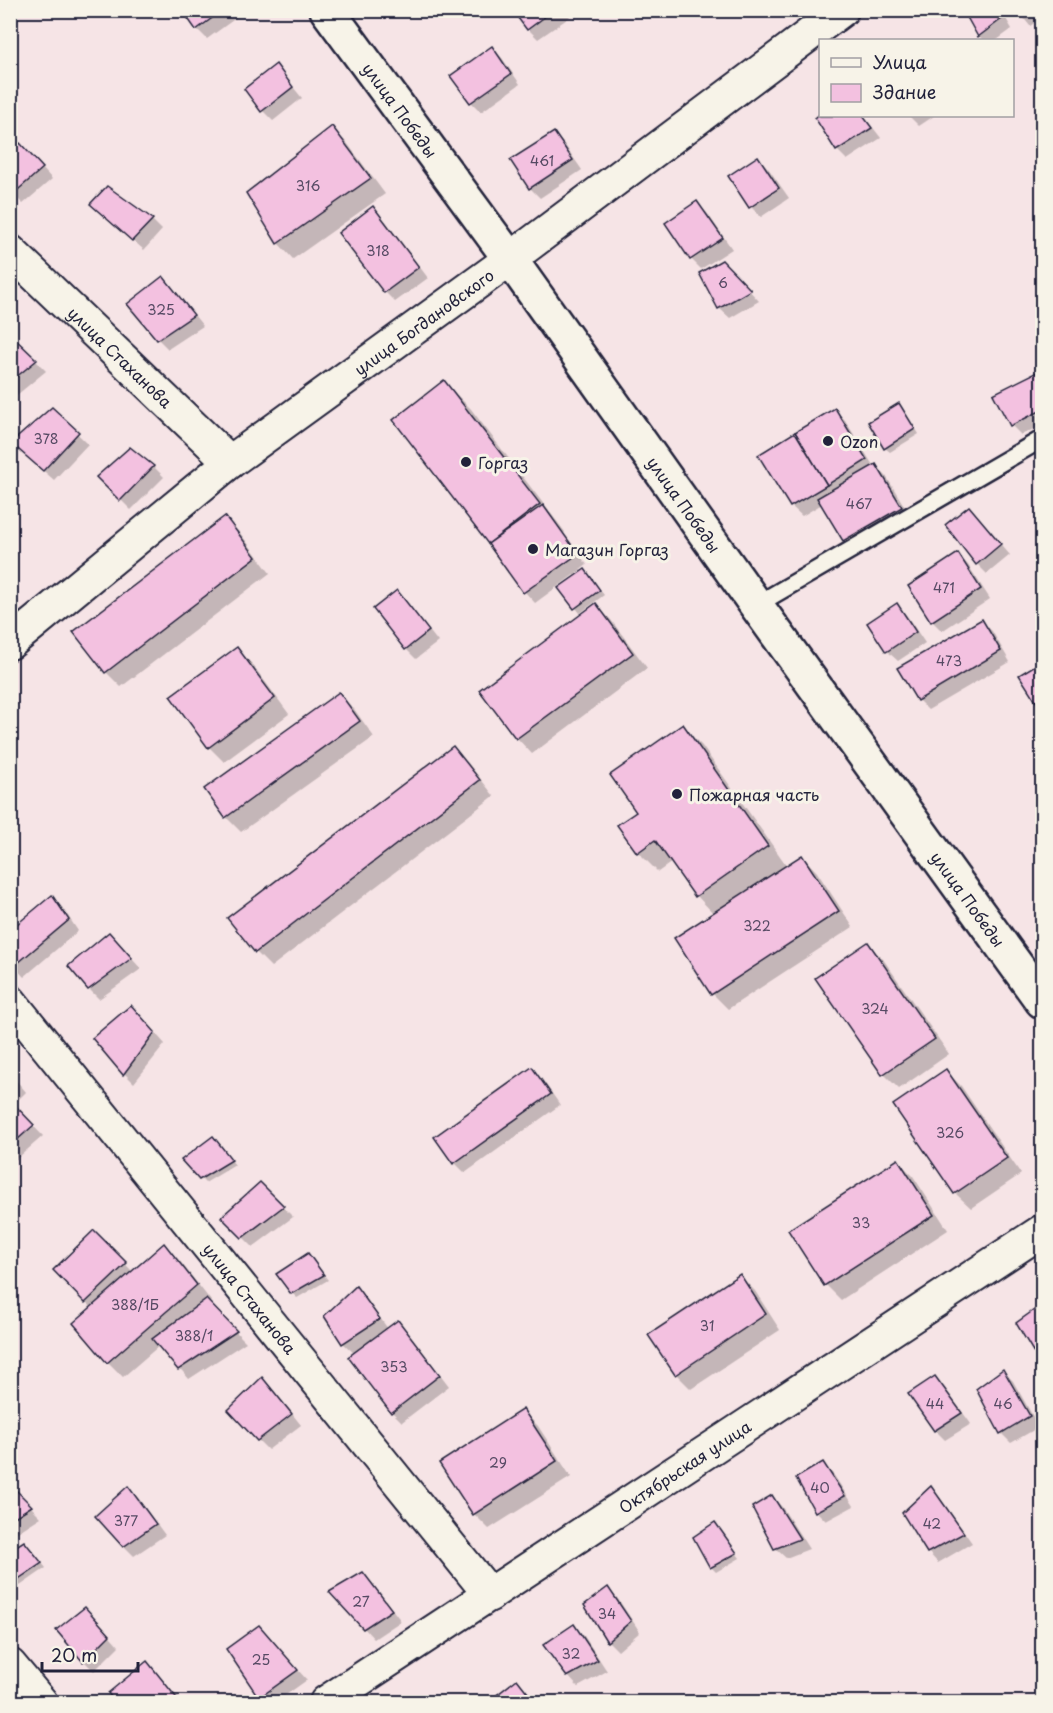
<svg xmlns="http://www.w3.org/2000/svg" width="1053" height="1713" font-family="'Playpen Sans',sans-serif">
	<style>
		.shadow { fill: #0003 }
		.building { fill: #f3c1e0; stroke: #22223b; stroke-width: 1.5 }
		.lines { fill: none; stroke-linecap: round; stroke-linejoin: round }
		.lane-casing { stroke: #22223b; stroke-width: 21 }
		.street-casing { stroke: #22223b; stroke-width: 36 }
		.secondary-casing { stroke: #22223b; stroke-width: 38 }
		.lane { stroke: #f7f3e8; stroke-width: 16 }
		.street { stroke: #f7f3e8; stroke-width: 32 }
		.secondary { stroke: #f7f3e8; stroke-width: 33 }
		.poi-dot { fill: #22223b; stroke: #f7f3e8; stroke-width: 2 }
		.labels { text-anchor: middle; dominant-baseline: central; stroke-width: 6; stroke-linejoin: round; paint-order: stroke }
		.number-label { font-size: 14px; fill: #564a64 }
		.street-label { font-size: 16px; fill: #22223b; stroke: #f7f3e8 }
		.poi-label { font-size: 16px; fill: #22223b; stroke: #f7f3e8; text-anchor: start }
	</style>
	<rect width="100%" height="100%" fill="#f6e4e6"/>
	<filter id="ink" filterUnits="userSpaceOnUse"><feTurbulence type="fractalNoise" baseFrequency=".0167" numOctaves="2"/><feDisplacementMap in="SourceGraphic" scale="12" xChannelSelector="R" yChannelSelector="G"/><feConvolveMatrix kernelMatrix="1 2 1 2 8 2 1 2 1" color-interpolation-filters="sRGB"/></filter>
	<g filter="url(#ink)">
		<!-- shadow -->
		<g class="shadow">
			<polygon points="184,10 237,10 240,15 207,39 197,29"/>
			<polygon points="514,10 565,10 570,17 538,39 528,29"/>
			<polygon points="965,10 1001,10 1012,29 997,40 983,40 979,36"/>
			<polygon points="1017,10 1042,10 1042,18 1030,26"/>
			<polygon points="492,48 502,58 520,84 481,112 471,102"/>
			<polygon points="276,66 302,98 273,121 263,111"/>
			<polygon points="821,116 864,116 881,138 847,160 837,150 817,118"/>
			<polygon points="909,116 934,116 919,126"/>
			<polygon points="332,128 347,143 385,194 293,259 278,243 248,193"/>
			<polygon points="554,133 564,144 582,170 540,198 530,188"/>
			<polygon points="30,155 52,179 23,204 13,194"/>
			<polygon points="758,158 768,168 789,198 761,217 751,207 730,177"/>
			<polygon points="697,203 707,213 732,249 701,269 691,259"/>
			<polygon points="372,208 383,218 428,278 395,302 385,292"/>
			<polygon points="103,214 152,220 162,230 144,250"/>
			<polygon points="732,272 759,301 730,318 719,308"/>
			<polygon points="173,289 203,326 168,349 158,339"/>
			<polygon points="11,336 46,371 12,399 10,398"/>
			<polygon points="1041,371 1042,373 1042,425 1021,435 1011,425"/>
			<polygon points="444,382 471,409 565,532 564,533 587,565 535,603 525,592 489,543"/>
			<polygon points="899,405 903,409 919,434 890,452 885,448"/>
			<polygon points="52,409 88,444 54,480 13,444"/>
			<polygon points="834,409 845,420 874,467 876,466 886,476 911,517 854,551 844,541 822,504 802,516 791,506"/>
			<polygon points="130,449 154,467 164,477 131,510 98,477"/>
			<polygon points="969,508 1010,555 987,574 977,564"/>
			<polygon points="224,518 240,533 270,573 121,687 106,672 75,632"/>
			<polygon points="958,555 968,565 990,599 942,631 932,621"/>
			<polygon points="589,576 604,595 580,613 561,589"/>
			<polygon points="397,592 407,602 438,642 416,659 406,649"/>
			<polygon points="596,605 611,620 647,668 532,754 517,738 481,690"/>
			<polygon points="897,605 907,616 925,643 898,661 887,651"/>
			<polygon points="981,621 992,631 1010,662 928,710 918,700"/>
			<polygon points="237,649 252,664 289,714 224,762 209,747"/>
			<polygon points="1042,663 1042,708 1022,675"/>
			<polygon points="339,694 354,709 374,737 241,832 226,817"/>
			<polygon points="682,726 702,746 787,866 802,856 817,872 853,927 728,1009 713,994 714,914 697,896 672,862 658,872 638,852 638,813"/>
			<polygon points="453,748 468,763 494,796 271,967 256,952"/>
			<polygon points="1042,801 1042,812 1038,804"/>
			<polygon points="10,880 18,893 10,899"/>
			<polygon points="52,897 62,907 78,931 24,977 10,962"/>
			<polygon points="119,944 141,969 99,999 89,989"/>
			<polygon points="868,944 883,959 949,1054 899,1089 884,1074"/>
			<polygon points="141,1017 165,1044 134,1083 124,1073"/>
			<polygon points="531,1069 542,1079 560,1105 465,1173 455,1163 436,1137"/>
			<polygon points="946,1071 961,1086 1021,1174 971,1208 955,1193 895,1105"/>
			<polygon points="10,1073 26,1092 13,1105 43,1136 12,1163 10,1162"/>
			<polygon points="217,1142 235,1165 205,1183 183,1160"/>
			<polygon points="898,1161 913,1176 948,1230 841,1300 826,1285 790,1231"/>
			<polygon points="260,1184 293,1217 253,1247 223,1217"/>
			<polygon points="94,1232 133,1272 164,1245 179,1260 211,1301 208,1304 246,1342 189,1379 160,1345 123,1377 108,1362 75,1323 92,1308 55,1270"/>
			<polygon points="312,1260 328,1280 297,1298 292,1293"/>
			<polygon points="740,1276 755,1291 780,1330 691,1389 676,1374"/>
			<polygon points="356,1288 366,1298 388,1329 397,1322 408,1332 449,1386 402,1422 392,1412 350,1358 355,1354 343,1343"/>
			<polygon points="1041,1307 1042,1308 1042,1363 1018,1323"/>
			<polygon points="1003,1371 1013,1381 1039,1427 1011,1443 1001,1433 978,1390"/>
			<polygon points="935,1378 945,1388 971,1424 945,1440 935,1430 911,1394"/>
			<polygon points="272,1389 301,1425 268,1450 258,1440"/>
			<polygon points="523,1411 538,1426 571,1477 489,1529 474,1514"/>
			<polygon points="822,1464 833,1474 854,1506 826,1521 816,1511"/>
			<polygon points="10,1486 41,1517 10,1537"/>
			<polygon points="128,1488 138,1498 165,1535 134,1556 124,1546"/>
			<polygon points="931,1489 941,1499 972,1543 938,1563 928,1552"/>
			<polygon points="772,1497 782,1507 809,1549 786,1558 775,1548"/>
			<polygon points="715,1524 740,1558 716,1572 711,1567"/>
			<polygon points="29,1547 46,1568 20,1586 15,1581"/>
			<polygon points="362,1574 373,1584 401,1621 374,1639 332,1593"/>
			<polygon points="608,1589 618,1599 640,1632 618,1651 608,1641"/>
			<polygon points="95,1619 119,1646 94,1671 84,1661"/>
			<polygon points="573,1626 584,1636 607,1671 578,1687 568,1676"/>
			<polygon points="259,1627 307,1680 276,1702 266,1702 260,1697"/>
			<polygon points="147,1663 157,1674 180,1702 117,1702 110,1693"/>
			<polygon points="517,1681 536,1702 498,1702 495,1698"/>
		</g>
		<!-- building -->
		<g class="building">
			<polygon points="182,10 223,10 196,30"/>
			<polygon points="512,10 554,10 527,30"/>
			<polygon points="963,10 999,10 1003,18 978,37"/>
			<polygon points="492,46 511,74 470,103 450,76"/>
			<polygon points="276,64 293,87 261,112 244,89"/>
			<polygon points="820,114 820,116 863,116 872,128 836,151 815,118"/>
			<polygon points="332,126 371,178 277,244 246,193"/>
			<polygon points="554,132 573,160 529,189 510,160"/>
			<polygon points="20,143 43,168 12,195 10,193 10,153"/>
			<polygon points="758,156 779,188 749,208 728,176"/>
			<polygon points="107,186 153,219 132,241 90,204"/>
			<polygon points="697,201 723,238 690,260 665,223"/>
			<polygon points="373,206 419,267 384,293 338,233"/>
			<polygon points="722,260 751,290 718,309 699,273"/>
			<polygon points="163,276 194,315 157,340 127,304"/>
			<polygon points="10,334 37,360 10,382"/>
			<polygon points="1041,370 1042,373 1042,410 1010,426 993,394"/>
			<polygon points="444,380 540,504 488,544 393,420"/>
			<polygon points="899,403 915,429 884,449 868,422"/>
			<polygon points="52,407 79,432 43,471 11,443"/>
			<polygon points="835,408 867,460 827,485 795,432"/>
			<polygon points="795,432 827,485 790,507 758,455"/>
			<polygon points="130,447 154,466 120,501 96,477"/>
			<polygon points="876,464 902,507 843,541 817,498"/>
			<polygon points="543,505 578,554 523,593 488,544"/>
			<polygon points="969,506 1001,544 976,565 945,525"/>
			<polygon points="225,516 256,557 105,673 73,632"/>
			<polygon points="958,553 981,589 931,622 908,586"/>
			<polygon points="585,569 600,590 574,609 558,588"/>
			<polygon points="397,590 429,631 405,650 373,609"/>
			<polygon points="596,603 633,653 516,739 479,690"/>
			<polygon points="897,603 916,632 886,652 867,623"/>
			<polygon points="982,619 1001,651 917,701 897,668"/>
			<polygon points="237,647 275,698 208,748 170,696"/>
			<polygon points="1042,661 1042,711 1019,675"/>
			<polygon points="339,692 360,721 225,818 204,789"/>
			<polygon points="683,724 768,846 695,897 655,840 637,853 617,825 636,812 610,775"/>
			<polygon points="453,746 480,780 255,953 227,918"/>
			<polygon points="802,855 839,911 711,995 674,938"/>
			<polygon points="52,895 69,920 12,968 10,965 10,930"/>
			<polygon points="109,932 132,958 88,990 68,966"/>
			<polygon points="868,942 935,1039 882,1075 815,978"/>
			<polygon points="131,1005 155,1032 123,1075 92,1038"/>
			<polygon points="532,1067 551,1094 453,1164 434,1137"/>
			<polygon points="946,1069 1007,1158 954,1194 893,1105"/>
			<polygon points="10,1100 34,1125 10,1146"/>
			<polygon points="213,1136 232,1160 199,1180 181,1160"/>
			<polygon points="898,1159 934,1215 824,1286 788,1230"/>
			<polygon points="260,1182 284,1206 242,1238 221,1217"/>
			<polygon points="94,1230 127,1263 85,1303 53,1270"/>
			<polygon points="164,1243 197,1285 107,1363 73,1323"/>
			<polygon points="308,1253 324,1275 291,1294 276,1274"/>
			<polygon points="740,1274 766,1314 675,1375 648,1335"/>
			<polygon points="356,1286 380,1319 342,1344 324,1316"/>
			<polygon points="206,1299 237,1331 178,1370 152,1339"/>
			<polygon points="1041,1305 1042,1307 1042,1362 1040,1363 1016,1323"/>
			<polygon points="398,1320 440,1375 391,1413 348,1357"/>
			<polygon points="1003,1369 1030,1416 1000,1434 976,1389"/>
			<polygon points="935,1376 962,1413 934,1431 908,1394"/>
			<polygon points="262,1377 292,1414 257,1441 228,1410"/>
			<polygon points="523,1409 557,1461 473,1515 439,1463"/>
			<polygon points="823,1462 845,1496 815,1512 796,1478"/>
			<polygon points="10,1484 32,1506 10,1520"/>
			<polygon points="128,1486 156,1524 123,1547 95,1516"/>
			<polygon points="931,1486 964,1533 927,1553 902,1513"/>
			<polygon points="772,1495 800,1539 774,1549 752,1507"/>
			<polygon points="715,1522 737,1553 710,1568 693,1537"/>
			<polygon points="24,1541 42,1563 14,1582 10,1576 10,1550"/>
			<polygon points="363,1572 392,1610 363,1629 329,1592"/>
			<polygon points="608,1587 631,1621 607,1642 584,1605"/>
			<polygon points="85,1607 110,1635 83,1662 56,1630"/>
			<polygon points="574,1624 598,1660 567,1677 543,1645"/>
			<polygon points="259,1625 298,1670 259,1698 226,1649"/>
			<polygon points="147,1661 180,1702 115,1702 108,1693"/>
			<polygon points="517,1679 535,1702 496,1702 493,1698"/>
		</g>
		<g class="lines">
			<!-- lane casing -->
			<g class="lane-casing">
				<polyline id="lane" points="756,605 1042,439"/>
			</g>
			<!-- street casing -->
			<g class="street-casing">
				<g id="street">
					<path id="s1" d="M10 251 230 462"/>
					<path id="s2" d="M10 643 230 462 510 259 842 10"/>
					<path id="s3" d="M10 1001 490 1595"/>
					<polyline points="10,1665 41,1702"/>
					<path id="s4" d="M326 1702 1042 1231"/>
				</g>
			</g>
			<!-- secondary casing -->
			<g class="secondary-casing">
				<g id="secondary">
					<path id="s5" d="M327 10 510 259 756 605 1042 1001"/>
				</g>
			</g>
			<!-- lane -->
			<use href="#lane" class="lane"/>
			<!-- street -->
			<use href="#street" class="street"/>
			<!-- secondary -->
			<use href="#secondary" class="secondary"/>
		</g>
	</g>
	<!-- markers -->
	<g class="poi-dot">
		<circle cx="828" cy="441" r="6"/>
		<circle cx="466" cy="462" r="6"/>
		<circle cx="533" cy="549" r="6"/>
		<circle cx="677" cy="794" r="6"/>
	</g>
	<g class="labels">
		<!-- number labels -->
		<g class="number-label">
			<text x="542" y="160">461</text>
			<text x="308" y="185">316</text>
			<text x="378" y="250">318</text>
			<text x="723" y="282">6</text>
			<text x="161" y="309">325</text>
			<text x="46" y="438">378</text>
			<text x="859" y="503">467</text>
			<text x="944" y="587">471</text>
			<text x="949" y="660">473</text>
			<text x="757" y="925">322</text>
			<text x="875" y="1008">324</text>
			<text x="950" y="1132">326</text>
			<text x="861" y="1222">33</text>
			<text x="135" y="1304">388/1Б</text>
			<text x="707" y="1325">31</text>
			<text x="194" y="1335">388/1</text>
			<text x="394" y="1366">353</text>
			<text x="935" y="1403">44</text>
			<text x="1003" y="1403">46</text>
			<text x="498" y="1462">29</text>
			<text x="820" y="1487">40</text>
			<text x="126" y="1520">377</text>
			<text x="932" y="1523">42</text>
			<text x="361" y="1601">27</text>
			<text x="607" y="1613">34</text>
			<text x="571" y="1653">32</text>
			<text x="261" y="1659">25</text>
		</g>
		<!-- street labels -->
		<g class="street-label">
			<text stroke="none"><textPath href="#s5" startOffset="124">улица Победы</textPath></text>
			<text stroke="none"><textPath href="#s2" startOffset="524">улица Богдановского</textPath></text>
			<text stroke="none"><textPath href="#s1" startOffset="153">улица Стаханова</textPath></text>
			<text stroke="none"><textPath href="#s5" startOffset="610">улица Победы</textPath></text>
			<text stroke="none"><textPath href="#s5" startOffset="1096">улица Победы</textPath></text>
			<text stroke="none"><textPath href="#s3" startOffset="382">улица Стаханова</textPath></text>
			<text stroke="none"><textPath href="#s4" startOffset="429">Октябрьская улица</textPath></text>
		</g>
		<!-- poi labels -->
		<g class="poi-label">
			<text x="840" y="441">Ozon</text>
			<text x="478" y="462">Горгаз</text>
			<text x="545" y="549">Магазин Горгаз</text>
			<text x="689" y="794">Пожарная часть</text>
		</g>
	</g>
	<!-- margin -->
	<rect width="1053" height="1713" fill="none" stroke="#f7f3e8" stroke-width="36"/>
	<rect x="18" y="18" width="1017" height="1677" fill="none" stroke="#22223b" stroke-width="2" filter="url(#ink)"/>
	<!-- legend -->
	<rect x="819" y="39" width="195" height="78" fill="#f7f3e8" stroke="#a29fa3" stroke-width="1.5"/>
	<rect x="831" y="58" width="30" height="9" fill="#f7f3e8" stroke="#a29fa3" stroke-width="1.5"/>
	<text x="873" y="69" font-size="18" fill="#22223b">Улица</text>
	<rect x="831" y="84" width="30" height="18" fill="#f3c1e0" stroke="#a29fa3" stroke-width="1.5"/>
	<text x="873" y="99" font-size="18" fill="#22223b">Здание</text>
	<!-- scale -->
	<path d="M42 1662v9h96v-9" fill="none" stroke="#22223b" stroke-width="3"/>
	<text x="51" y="1662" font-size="18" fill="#22223b" stroke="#f7f3e8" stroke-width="4.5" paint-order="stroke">20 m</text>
</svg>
